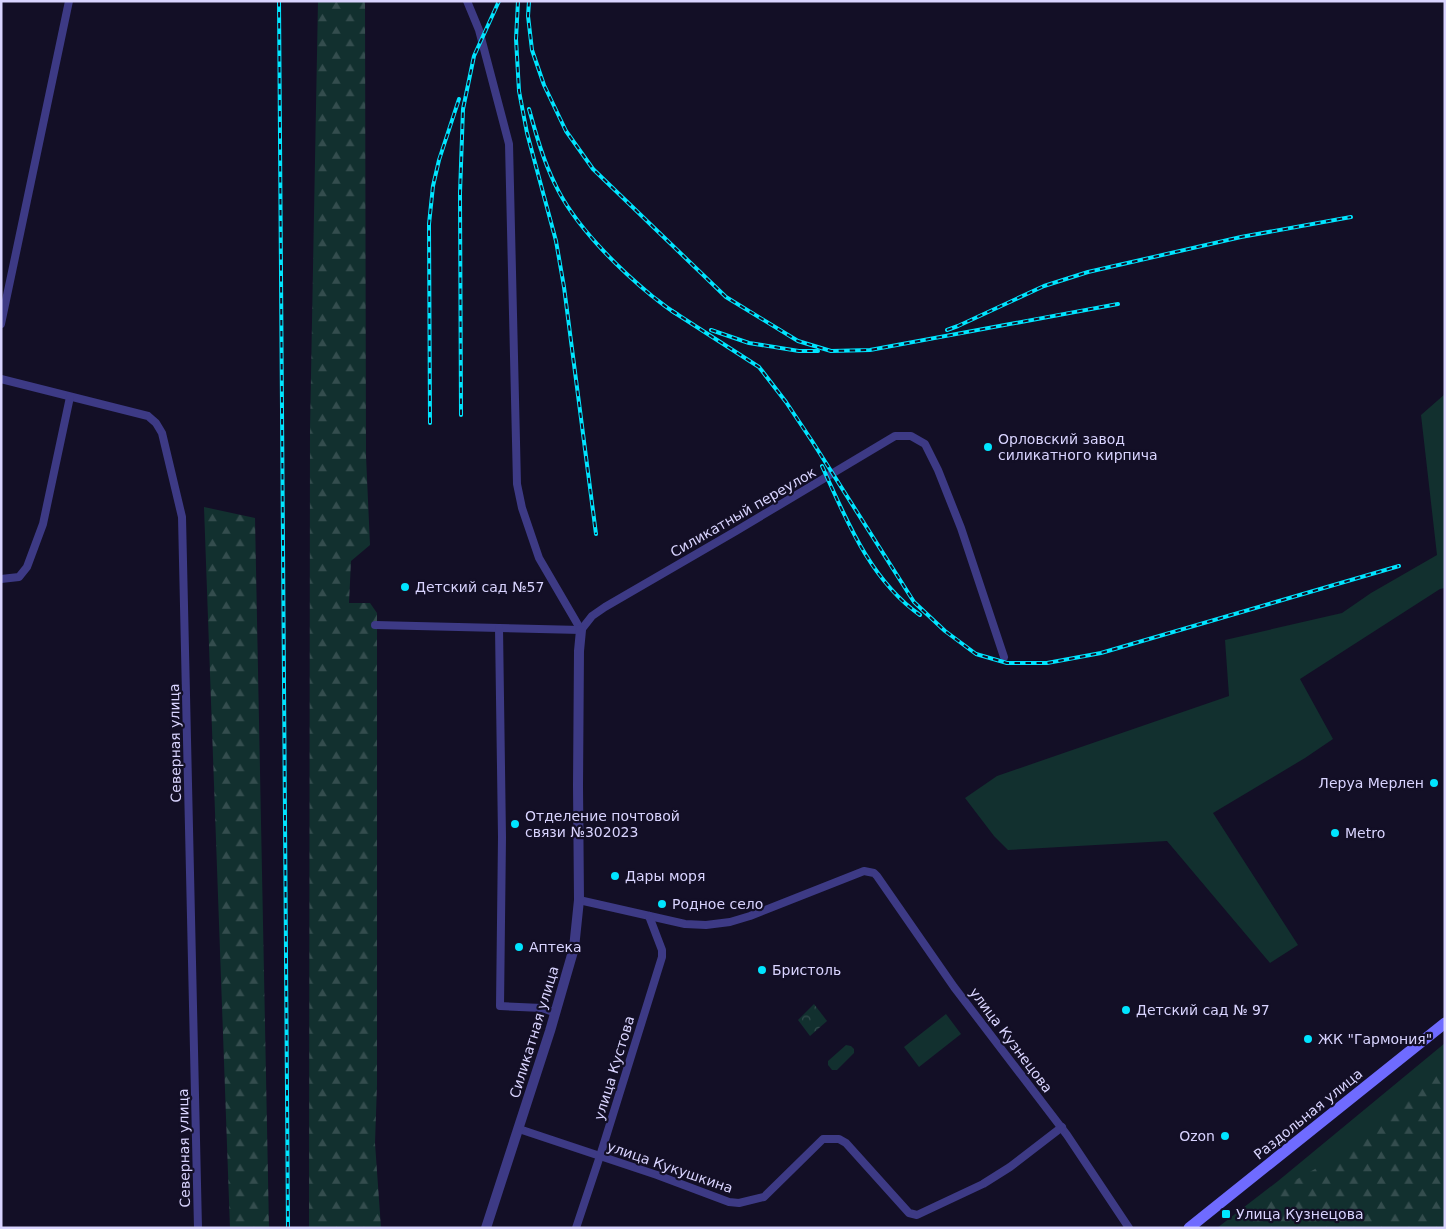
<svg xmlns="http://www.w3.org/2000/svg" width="1446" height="1229" font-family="'DejaVu Sans',sans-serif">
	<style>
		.green { fill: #12302f }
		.forest { fill: url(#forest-firs) }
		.park { fill: url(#park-crowns) }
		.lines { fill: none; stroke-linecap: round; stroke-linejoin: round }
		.minor { stroke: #3d3a85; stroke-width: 8 }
		.tertiary { stroke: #3d3a85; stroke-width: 10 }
		.secondary { stroke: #6f6bff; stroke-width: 11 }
		.rail-casing { stroke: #00e5ff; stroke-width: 4 }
		.rail { stroke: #130f26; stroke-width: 2; stroke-dasharray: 5.5; stroke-linecap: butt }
		.poi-dot { fill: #00e5ff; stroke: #130f26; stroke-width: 2 }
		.labels { text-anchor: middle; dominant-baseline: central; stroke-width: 4.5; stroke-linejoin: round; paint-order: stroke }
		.poi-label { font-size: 14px; fill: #d9d4ff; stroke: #130f26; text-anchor: start }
		.street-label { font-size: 14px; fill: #d9d4ff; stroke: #130f26 }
	</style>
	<defs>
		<pattern id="forest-firs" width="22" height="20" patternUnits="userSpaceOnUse" patternTransform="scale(1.25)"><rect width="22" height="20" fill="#12302f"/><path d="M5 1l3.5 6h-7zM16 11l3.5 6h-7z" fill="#344d4e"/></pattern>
		<pattern id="park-crowns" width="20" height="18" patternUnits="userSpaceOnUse" patternTransform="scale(1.25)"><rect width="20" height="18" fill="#12302f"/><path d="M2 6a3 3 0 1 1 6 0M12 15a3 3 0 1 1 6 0" fill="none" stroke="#344d4e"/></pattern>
	</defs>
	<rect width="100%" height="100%" fill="#130f26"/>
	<!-- green -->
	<g class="green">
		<polygon points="1445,394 1445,588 1440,589 1300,679 1333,739 1305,758 1213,813 1298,945 1270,963 1167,841 1008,850 994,836 965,798 997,776 1229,696 1225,640 1342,613 1371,593 1437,555 1421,415"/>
		<polygon points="946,1014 961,1034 919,1067 904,1047"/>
		<polygon points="1445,1043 1445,1228 1217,1228 1278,1181"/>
		<polygon points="846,1045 851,1046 854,1049 854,1053 837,1070 832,1070 828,1065 828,1061"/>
	</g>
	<!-- forest -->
	<g class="forest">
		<polygon points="318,1 365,1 366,456 370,545 351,561 349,603 370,603 377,613 377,1085 375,1143 381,1228 309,1228 310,429"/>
		<polygon points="204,507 255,518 269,1228 230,1228"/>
		<polygon points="1445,1065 1445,1228 1253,1228 1239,1222 1278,1190 1329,1161"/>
	</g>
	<!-- park -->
	<polygon class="park" points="814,1004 827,1021 810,1036 798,1020"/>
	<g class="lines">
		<!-- minor -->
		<g class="minor">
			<polyline points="467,1 479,30 509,144 517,484 522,508 539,558 581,630"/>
			<polyline points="1,324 69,1"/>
			<polyline points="1,379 148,416 156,423 162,433 182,517 198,1228"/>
			<polyline points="1,579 19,577 27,567 43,524 70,397"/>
			<polyline points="375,625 581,630"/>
			<polyline points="499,628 502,837 500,1006 542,1008 556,1013"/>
			<polyline points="581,630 592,616 605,607 736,531 895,436 911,436 925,444 938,470 961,528 1004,657"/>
			<polyline points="579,900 685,924 706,925 730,922 750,916 864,871 874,873 877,876 954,987 1067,1135 1129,1228"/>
			<polyline points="519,1129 657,1175 729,1202 739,1203 764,1197 823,1139 839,1139 846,1143 909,1213 917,1215 983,1184 1010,1167 1062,1127"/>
			<polyline points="576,1228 600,1156 662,957 662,950 649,916"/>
		</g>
		<!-- tertiary -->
		<polyline class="tertiary" points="486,1228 550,1031 574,948 579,900 578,786 579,651 581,630"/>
		<!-- secondary -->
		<polyline class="secondary" points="1189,1228 1445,1023"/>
		<!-- rail casing -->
		<g class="rail-casing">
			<g id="rail">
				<polyline points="279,1 288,1228"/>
				<polyline points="518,1 516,39 519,91 527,133 556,241 564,287 596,534"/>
				<polyline points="529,1 528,16 532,50 544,85 566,131 593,169 726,297 798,341 831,351 870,350 1118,304"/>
				<path d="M529 109C536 134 543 160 555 184 574 225 618 268 652 296 660 302 668 309 677 314"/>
				<polyline points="672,311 759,367 786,402 812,441 914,602 945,631 976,654 1007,663 1047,663 1101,653 1399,566"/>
				<polyline points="711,330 749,343 799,351 818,351"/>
				<polyline points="947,330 958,326 1044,286 1088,272 1241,237 1351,217"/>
				<polyline points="461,415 460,193 463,109 474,56 499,1"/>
				<polyline points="430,423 429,224 433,186 439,160 459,99"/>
				<path d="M822 466C846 519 870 580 920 615"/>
			</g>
		</g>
		<!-- rail -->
		<use href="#rail" class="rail"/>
	</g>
	<!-- markers -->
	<g class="poi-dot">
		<circle cx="988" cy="447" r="5"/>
		<circle cx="405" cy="587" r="5"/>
		<circle cx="1434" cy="783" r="5"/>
		<circle cx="515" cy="824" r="5"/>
		<circle cx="1335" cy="833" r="5"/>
		<circle cx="615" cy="876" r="5"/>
		<circle cx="662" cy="904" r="5"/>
		<circle cx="519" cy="947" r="5"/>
		<circle cx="762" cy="970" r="5"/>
		<circle cx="1126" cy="1010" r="5"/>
		<circle cx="1308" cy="1039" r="5"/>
		<circle cx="1225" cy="1136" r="5"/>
		<rect x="1221" y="1209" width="10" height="10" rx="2.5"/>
	</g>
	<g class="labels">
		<!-- poi labels -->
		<g class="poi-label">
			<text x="998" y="439">Орловский завод<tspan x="998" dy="16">силикатного кирпича</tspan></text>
			<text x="415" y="587">Детский сад №57</text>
			<text x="1424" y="783" text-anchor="end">Леруа Мерлен</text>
			<text x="525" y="816">Отделение почтовой<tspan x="525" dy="16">связи №302023</tspan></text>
			<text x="1345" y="833">Metro</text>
			<text x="625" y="876">Дары моря</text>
			<text x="672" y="904">Родное село</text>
			<text x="529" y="947">Аптека</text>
			<text x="772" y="970">Бристоль</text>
			<text x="1136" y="1010">Детский сад № 97</text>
			<text x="1318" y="1039">ЖК "Гармония"</text>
			<text x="1215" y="1136" text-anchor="end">Ozon</text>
			<text x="1236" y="1214">Улица Кузнецова</text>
		</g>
		<!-- street labels -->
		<g class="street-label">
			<text transform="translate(743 512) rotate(-30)">Силикатный переулок</text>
			<text transform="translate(175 743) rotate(-91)">Северная улица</text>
			<text transform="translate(534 1032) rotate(-73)">Силикатная улица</text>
			<text transform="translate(1011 1040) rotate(53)">улица Кузнецова</text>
			<text transform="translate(614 1068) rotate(-73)">улица Кустова</text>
			<text transform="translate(1308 1114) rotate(-39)">Раздольная улица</text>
			<text transform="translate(184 1148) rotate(-91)">Северная улица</text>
			<text transform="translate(670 1167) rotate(19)">улица Кукушкина</text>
		</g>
	</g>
	<!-- border -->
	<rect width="1446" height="1229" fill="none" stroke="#d9d4ff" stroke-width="5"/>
</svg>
